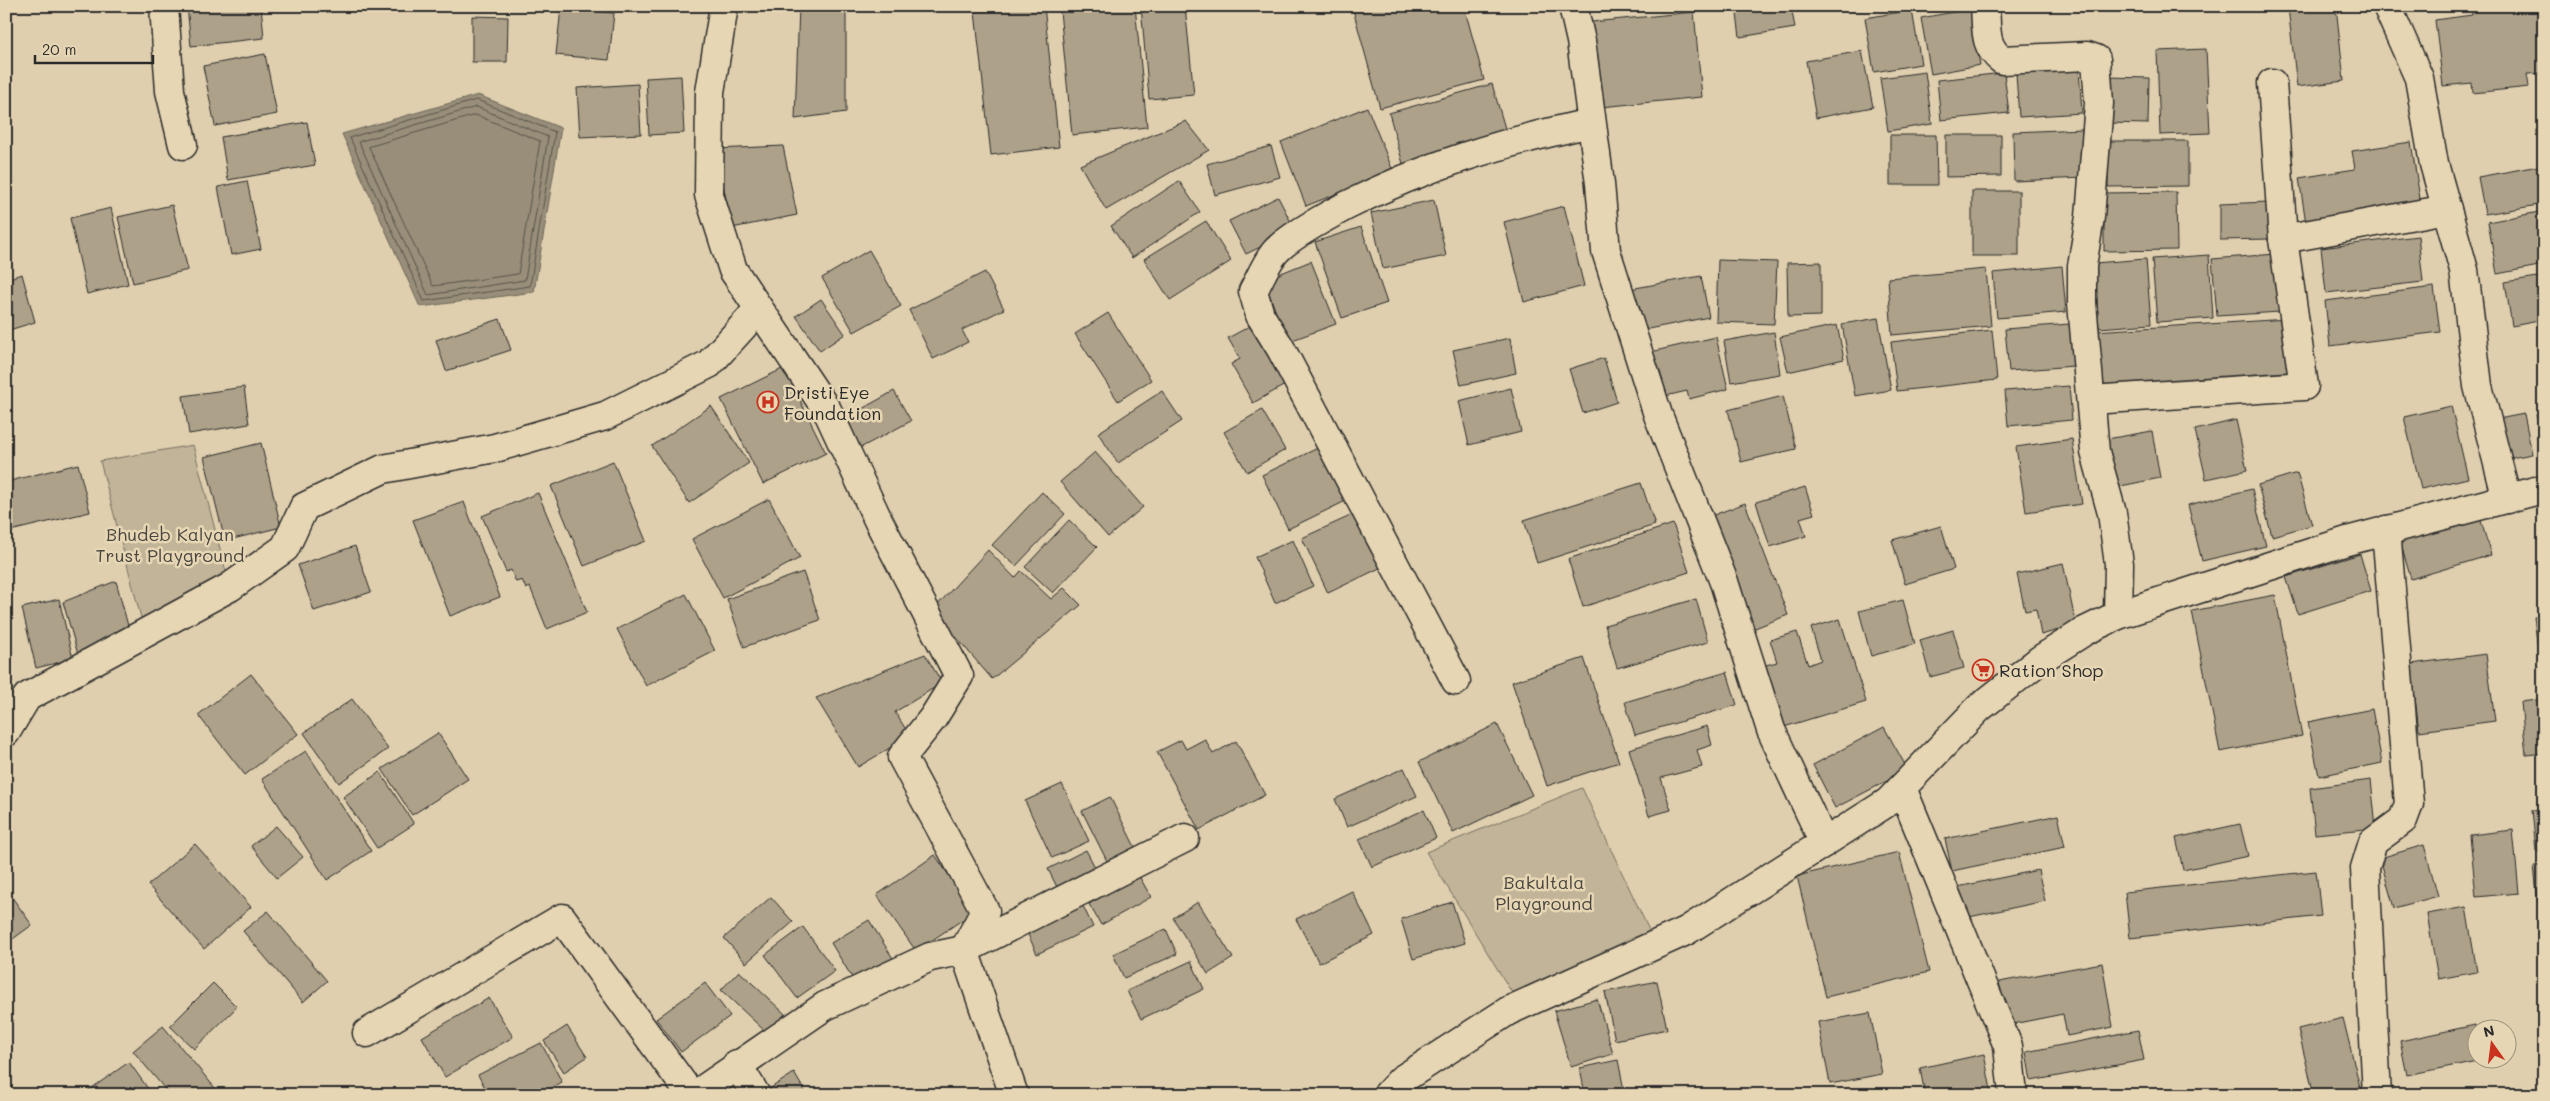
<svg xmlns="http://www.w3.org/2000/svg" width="2550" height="1101" font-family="Mali,sans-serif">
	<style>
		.green { fill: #c1b498; stroke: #767062 }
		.water { fill: #988e79; stroke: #6c665a }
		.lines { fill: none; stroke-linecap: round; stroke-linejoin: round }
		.shore { stroke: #57534a; stroke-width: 1 }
		.building { fill: #ada189; stroke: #2b2b2b }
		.minor-casing { stroke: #2b2b2b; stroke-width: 31 }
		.minor { stroke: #e7d6b3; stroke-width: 28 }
		.labels { text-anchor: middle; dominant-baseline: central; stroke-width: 5; stroke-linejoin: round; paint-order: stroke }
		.poi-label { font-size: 18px; fill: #2b2b2b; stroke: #e7d6b3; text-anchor: start }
		.park-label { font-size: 18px; fill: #494641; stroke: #e7d6b3 }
	</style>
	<rect width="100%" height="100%" fill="#dfcfae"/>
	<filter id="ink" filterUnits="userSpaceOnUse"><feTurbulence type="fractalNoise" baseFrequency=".02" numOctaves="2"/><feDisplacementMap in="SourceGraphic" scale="10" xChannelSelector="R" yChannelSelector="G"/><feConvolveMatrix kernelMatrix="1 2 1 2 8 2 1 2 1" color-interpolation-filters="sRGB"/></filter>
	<g filter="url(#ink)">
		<!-- green -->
		<g class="green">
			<polygon points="193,445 230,587 145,633 100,461"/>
			<polygon points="1582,788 1656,945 1520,1006 1426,852"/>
		</g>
		<!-- water -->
		<polygon class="water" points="478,95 561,128 534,292 420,307 342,134"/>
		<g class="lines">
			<!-- shore -->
			<g class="shore">
				<polygon points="477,100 555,132 530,286 424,301 350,138"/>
				<polygon points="477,107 548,137 525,280 428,295 359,142"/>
				<polygon points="476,115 540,141 518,274 433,286 369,147"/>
			</g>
		</g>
		<!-- building -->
		<g class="building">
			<polygon points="187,6 261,6 264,38 191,46"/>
			<polygon points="799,6 846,6 846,112 795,119"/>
			<polygon points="1026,6 1044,6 1059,147 991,155 975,12"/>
			<polygon points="1103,6 1135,6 1147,127 1072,135 1060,11"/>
			<polygon points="1141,6 1185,6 1194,95 1149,99"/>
			<polygon points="1352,6 1464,6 1484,80 1380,108"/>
			<polygon points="1736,6 1791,6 1795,28 1740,37"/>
			<polygon points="2336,6 2344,81 2297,87 2288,7"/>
			<polygon points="2471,6 2543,6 2544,73 2527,74 2529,87 2473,93 2472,83 2443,86 2435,20 2472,15"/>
			<polygon points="561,8 614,13 609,60 556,55"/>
			<polygon points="1970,9 1980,65 1931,74 1921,18"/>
			<polygon points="1912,10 1921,64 1874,72 1865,18"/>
			<polygon points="1694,12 1702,97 1601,107 1592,22"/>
			<polygon points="472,16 508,17 507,62 472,62"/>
			<polygon points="2206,49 2210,133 2160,135 2157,51"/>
			<polygon points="1862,51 1873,107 1816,118 1806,61"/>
			<polygon points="265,54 277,114 215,126 203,66"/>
			<polygon points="2079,69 2082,113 2019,117 2016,74"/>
			<polygon points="1925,72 1932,124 1888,131 1880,78"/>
			<polygon points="2004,73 2009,113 1941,120 1937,80"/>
			<polygon points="681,76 684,133 649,135 646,78"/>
			<polygon points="2106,77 2149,78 2148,124 2106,123"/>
			<polygon points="638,84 641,134 580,137 577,88"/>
			<polygon points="1492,84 1509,142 1405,171 1389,113"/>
			<polygon points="1367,107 1393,171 1306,206 1281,142"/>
			<polygon points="1186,121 1209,150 1106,210 1080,165"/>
			<polygon points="307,122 315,165 228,180 221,137"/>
			<polygon points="2082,129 2084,178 2014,181 2013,132"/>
			<polygon points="1890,135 1936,135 1937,185 1890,185"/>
			<polygon points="1946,135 2001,135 2001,176 1946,177"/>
			<polygon points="2108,141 2188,141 2188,186 2108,187"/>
			<polygon points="2411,142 2421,205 2306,223 2299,178 2355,169 2352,151"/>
			<polygon points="783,146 797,215 732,228 716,149"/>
			<polygon points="1271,146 1280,177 1215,195 1207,164"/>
			<polygon points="2544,165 2544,204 2485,214 2478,177"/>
			<polygon points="247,181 261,249 231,255 218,187"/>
			<polygon points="1179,181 1200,212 1132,258 1111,226"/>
			<rect x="1972" y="191" width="47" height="65"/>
			<polygon points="2176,192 2177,250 2104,251 2104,193"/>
			<polygon points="1278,197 1295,230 1246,254 1229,221"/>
			<polygon points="1434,200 1446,256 1383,269 1371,213"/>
			<polygon points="2269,202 2270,239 2220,240 2220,204"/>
			<polygon points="172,205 188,270 133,283 118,217"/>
			<polygon points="1564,206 1584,286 1524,302 1504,222"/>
			<polygon points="111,208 128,284 87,294 70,218"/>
			<polygon points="2544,211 2544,265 2497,274 2488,222"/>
			<polygon points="1206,221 1231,261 1170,300 1144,259"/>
			<polygon points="1361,227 1387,303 1342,318 1315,242"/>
			<polygon points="2418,236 2423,282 2326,293 2321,248"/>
			<polygon points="869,250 901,306 854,332 822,278"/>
			<polygon points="2276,254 2280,312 2217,316 2212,259"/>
			<polygon points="2209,255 2213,318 2157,322 2152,259"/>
			<polygon points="2146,259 2151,324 2099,328 2094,263"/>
			<polygon points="1718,260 1777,262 1774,324 1716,322"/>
			<polygon points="1311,261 1336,324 1287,342 1264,280"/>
			<polygon points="1821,262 1821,316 1788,317 1787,263"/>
			<polygon points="2062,266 2066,312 1997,318 1993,273"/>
			<polygon points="1986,269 1991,326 1892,335 1888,278"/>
			<polygon points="985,272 1004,309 962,330 968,342 933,359 909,310"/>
			<polygon points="22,274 35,322 6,331 6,279"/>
			<polygon points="1701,276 1709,317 1638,331 1630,289"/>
			<polygon points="2544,276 2544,320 2512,326 2505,282"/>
			<polygon points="2434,287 2440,332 2330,346 2325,301"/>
			<polygon points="821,299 845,334 820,351 796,316"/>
			<polygon points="1108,313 1151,380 1118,401 1075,334"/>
			<polygon points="1878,318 1891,390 1855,396 1842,324"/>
			<polygon points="500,319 511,350 446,371 436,340"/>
			<polygon points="2288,319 2291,380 2098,392 2094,331"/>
			<polygon points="2070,324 2074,366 2009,371 2005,329"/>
			<polygon points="1252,325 1285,385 1253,403 1231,364 1240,359 1228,338"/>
			<polygon points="1837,325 1844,359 1788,372 1780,337"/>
			<polygon points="1992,330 1997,380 1897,391 1891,342"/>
			<polygon points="1774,332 1780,374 1731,382 1724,341"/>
			<polygon points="1716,337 1728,389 1689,399 1687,391 1657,398 1646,353"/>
			<polygon points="1510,338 1516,373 1461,385 1453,350"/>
			<polygon points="1604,358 1617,402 1583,413 1569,369"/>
			<polygon points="784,368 826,453 763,484 721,399"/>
			<polygon points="2069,386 2072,420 2008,426 2005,391"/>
			<polygon points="244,387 249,424 189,434 183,396"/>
			<polygon points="1511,388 1521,432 1469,445 1459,401"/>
			<polygon points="894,391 911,421 858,449 842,420"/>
			<polygon points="1162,391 1182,421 1118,463 1098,433"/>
			<polygon points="1783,396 1796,449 1741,462 1728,410"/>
			<polygon points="711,406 749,463 689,503 652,446"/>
			<polygon points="2451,406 2468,478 2421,489 2404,417"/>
			<polygon points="1262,410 1285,450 1247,472 1224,432"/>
			<polygon points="2544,413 2544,444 2536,415"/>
			<polygon points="2524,414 2532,454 2501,460 2493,420"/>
			<polygon points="2236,420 2247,470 2206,479 2195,430"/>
			<polygon points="2152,431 2160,478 2116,487 2107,439"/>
			<polygon points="2072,439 2082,504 2026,512 2016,447"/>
			<polygon points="261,443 281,527 225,541 204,457"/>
			<polygon points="1326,444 1352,498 1288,529 1262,475"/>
			<polygon points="1095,452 1143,507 1108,537 1060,482"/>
			<polygon points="613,461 646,541 584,566 551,486"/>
			<polygon points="78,464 90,512 6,532 6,482"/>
			<polygon points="2297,473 2312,525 2272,536 2258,485"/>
			<polygon points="1641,483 1655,525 1537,563 1524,520"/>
			<polygon points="1805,487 1814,514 1800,518 1806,536 1770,547 1756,502"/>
			<polygon points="2252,489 2266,546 2202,561 2188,505"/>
			<polygon points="1042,492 1065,514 1016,566 992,545"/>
			<polygon points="538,493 587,612 547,629 530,587 526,589 522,580 516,582 511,570 506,572 482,516"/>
			<polygon points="769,499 800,558 723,598 692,539"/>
			<polygon points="464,502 500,597 450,616 413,520"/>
			<polygon points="1745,503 1788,615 1750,630 1706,518"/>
			<polygon points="1359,512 1384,566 1328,593 1302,538"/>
			<polygon points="2479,514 2491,555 2411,579 2399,538"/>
			<polygon points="1069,520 1097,547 1053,593 1025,567"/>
			<polygon points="1673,524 1689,572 1583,607 1568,559"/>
			<polygon points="1941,526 1954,569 1905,584 1892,540"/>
			<polygon points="1293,540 1313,586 1275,603 1255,557"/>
			<polygon points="355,546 371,592 314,611 298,565"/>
			<polygon points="988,550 1015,578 1021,571 1051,599 1064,588 1081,605 992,679 933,610"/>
			<polygon points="2360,554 2371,591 2298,614 2286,577"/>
			<polygon points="2063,563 2076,625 2041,635 2036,609 2025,611 2017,574"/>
			<polygon points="803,572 820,620 744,647 727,599"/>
			<polygon points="116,581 131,637 79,658 63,602"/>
			<polygon points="686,594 715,651 646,686 617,629"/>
			<polygon points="2275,595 2302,736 2220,752 2192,611"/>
			<polygon points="59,599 73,659 36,668 22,608"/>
			<polygon points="1696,599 1708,642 1617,668 1605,625"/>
			<polygon points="1903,600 1915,644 1871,656 1859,611"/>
			<polygon points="2544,616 2544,666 2540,667 2534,617"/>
			<polygon points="1840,619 1866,702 1774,730 1755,668 1777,662 1770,640 1797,632 1808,665 1821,660 1811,628"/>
			<polygon points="1953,630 1964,668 1930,677 1920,640"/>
			<polygon points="925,654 942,683 895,712 910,736 858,767 816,698"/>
			<polygon points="2486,654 2495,721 2419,731 2411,664"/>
			<polygon points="1584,658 1619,762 1547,786 1512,682"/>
			<polygon points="1727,672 1737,705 1635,735 1625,702"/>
			<polygon points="251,674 298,734 245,775 198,715"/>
			<polygon points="352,699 388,749 339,783 304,733"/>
			<polygon points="2544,699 2544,753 2526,755 2521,702"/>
			<polygon points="2372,709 2382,763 2319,776 2308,722"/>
			<polygon points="1497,724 1532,795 1453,833 1419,762"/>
			<polygon points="1707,726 1712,745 1697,750 1702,767 1661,778 1671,810 1649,816 1629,749"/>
			<polygon points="1884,727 1908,770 1835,808 1813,765"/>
			<polygon points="438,733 468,779 412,815 382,769"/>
			<polygon points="1205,739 1213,754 1236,741 1265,795 1199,830 1157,752 1181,740 1186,749"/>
			<polygon points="306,751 371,851 327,880 262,779"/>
			<polygon points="1404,768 1417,796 1347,827 1335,799"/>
			<polygon points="380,772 414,824 377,848 343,797"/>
			<polygon points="2371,780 2376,828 2315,834 2310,788"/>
			<polygon points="1062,784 1089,841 1052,858 1025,801"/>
			<polygon points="1110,797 1141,859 1113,873 1082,811"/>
			<polygon points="2544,809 2544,850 2536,851 2532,810"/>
			<polygon points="1424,810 1436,838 1372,867 1359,839"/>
			<polygon points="2058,815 2065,847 1952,871 1945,839"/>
			<polygon points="2240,824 2248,856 2183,870 2176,838"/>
			<polygon points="276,826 303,857 277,878 251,846"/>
			<polygon points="2513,830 2519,893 2476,897 2470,835"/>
			<polygon points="195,844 251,907 204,949 148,885"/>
			<polygon points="2424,845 2438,896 2394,908 2380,858"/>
			<polygon points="1086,850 1098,873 1060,893 1048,869"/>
			<polygon points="1899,852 1929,972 1826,997 1797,876"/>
			<polygon points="935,855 974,912 916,951 877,895"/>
			<polygon points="2534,866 2544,866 2544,901 2538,902"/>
			<polygon points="2038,870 2045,901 1955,920 1948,889"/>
			<polygon points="2316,871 2321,916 2130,938 2125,892"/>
			<polygon points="1139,876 1151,897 1101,925 1089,904"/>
			<polygon points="6,889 32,925 6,944"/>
			<polygon points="1352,891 1374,935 1319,963 1296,919"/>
			<polygon points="771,897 793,922 746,963 724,938"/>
			<polygon points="1198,902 1233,958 1208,974 1173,918"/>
			<polygon points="1452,902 1465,943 1413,959 1401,919"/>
			<polygon points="1082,904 1093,927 1037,954 1027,932"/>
			<polygon points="2466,907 2477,972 2438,979 2427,914"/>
			<polygon points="268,911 327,981 303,1002 243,931"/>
			<polygon points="869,920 894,960 856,984 831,943"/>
			<polygon points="2540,920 2544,920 2544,943"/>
			<polygon points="803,927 835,971 797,998 765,955"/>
			<polygon points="1166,929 1177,954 1124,978 1113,954"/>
			<polygon points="1191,961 1204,989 1141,1019 1127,991"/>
			<polygon points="2102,963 2113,1027 2067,1036 2063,1014 2008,1025 1999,982"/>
			<polygon points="739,971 785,1014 767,1033 721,990"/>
			<polygon points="1657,981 1667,1029 1615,1040 1605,992"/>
			<polygon points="213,983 237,1007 194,1049 170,1026"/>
			<polygon points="705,983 730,1016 681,1052 656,1019"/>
			<polygon points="489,998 513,1037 445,1077 422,1037"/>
			<polygon points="1597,999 1613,1054 1571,1067 1554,1011"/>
			<polygon points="1870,1013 1882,1074 1830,1084 1818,1022"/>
			<polygon points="2343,1018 2361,1091 2346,1095 2314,1095 2298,1029"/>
			<polygon points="2475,1025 2478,1058 2482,1060 2407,1075 2400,1041"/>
			<polygon points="163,1026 215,1088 206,1095 170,1095 133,1051"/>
			<polygon points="567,1026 587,1057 564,1072 544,1041"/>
			<polygon points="2138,1030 2144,1060 2031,1081 2026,1052"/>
			<polygon points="541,1043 562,1082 539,1095 489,1095 478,1075"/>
			<polygon points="1984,1054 1992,1095 1925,1095 1920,1068"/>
			<polygon points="1618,1060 1625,1095 1585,1095 1580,1068"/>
			<polygon points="129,1062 151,1093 82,1095"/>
			<polygon points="794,1073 807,1095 760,1095"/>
			<polygon points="614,1088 618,1095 602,1095"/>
			<polygon points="1455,1088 1457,1095 1435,1095"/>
		</g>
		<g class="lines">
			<!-- minor casing -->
			<g class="minor-casing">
				<g id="minor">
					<polyline points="164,6 170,91 183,145"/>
					<polyline points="724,6 710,92 709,195 733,270 827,410 878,520 959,676 933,718 902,757 985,911 964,950 1014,1095"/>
					<polyline points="1573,6 1581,41 1600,184 1606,251 1658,415 1724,582 1771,730 1824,843"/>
					<path d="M1985 6C1987 28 1983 46 2002 60L2087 56 2096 59 2099 103 2090 217 2082 266V303L2095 452 2112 513 2119 564 2118 615"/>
					<polyline points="2387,6 2419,78 2434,164 2464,270 2478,386 2507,499"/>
					<polyline points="2283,239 2447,209"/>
					<polyline points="2091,400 2304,386 2283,239 2272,83"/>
					<path d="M1456 681 1281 349 1260 315 1253 291C1260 279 1266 262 1276 251 1290 236 1327 216 1346 206 1427 165 1503 142 1591 123"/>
					<polyline points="6,732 27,697 230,587 285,548 304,507 383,469 495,448 605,416 709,364 758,310"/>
					<polyline points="1902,788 2008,1046 2013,1095"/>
					<polyline points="367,1033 562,918 691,1095"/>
					<polyline points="737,1064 756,1095"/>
					<polyline points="695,1095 825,1006 930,957 964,950 1185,838"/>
					<polyline points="1387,1095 1401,1080 1508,1011 1686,931 1888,802 1979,708 2041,659 2085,631 2118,615 2347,541 2535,491 2544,491"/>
					<polyline points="2377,1095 2365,868 2373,842 2403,820 2409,804 2386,530"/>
				</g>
			</g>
			<!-- minor -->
			<use href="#minor" class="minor"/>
		</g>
	</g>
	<!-- icons -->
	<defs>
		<g id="hospital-ring" transform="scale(1.125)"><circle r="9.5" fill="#e7d6b3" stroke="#c8321e" stroke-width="1.5"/><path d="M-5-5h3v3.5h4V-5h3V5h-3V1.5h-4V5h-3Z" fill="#c8321e"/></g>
		<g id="supermarket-ring" transform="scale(1.125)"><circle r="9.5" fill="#e7d6b3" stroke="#c8321e" stroke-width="1.5"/><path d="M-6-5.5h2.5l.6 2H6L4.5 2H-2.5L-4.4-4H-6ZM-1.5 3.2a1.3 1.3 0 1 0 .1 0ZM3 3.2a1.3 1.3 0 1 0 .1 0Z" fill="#c8321e"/></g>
	</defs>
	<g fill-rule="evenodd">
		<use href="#hospital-ring" x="768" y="402"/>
		<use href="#supermarket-ring" x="1983" y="670"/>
	</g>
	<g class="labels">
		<!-- poi labels -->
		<g class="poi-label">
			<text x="784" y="392">Dristi Eye<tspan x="784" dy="21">Foundation</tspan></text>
			<text x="1999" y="670">Ration Shop</text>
		</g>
		<!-- park labels -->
		<g class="park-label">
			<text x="170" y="534">Bhudeb Kalyan<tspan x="170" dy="21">Trust Playground</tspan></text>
			<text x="1544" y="882">Bakultala<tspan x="1544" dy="21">Playground</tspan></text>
		</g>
	</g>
	<!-- margin -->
	<rect width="2550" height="1101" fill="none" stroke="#e7d6b3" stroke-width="25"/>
	<rect x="12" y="12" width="2525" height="1076" fill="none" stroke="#2b2b2b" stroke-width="2" filter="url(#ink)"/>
	<!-- north arrow -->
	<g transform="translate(2492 1044) rotate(346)"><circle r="24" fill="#e7d6b3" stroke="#9c927d"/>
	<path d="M0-4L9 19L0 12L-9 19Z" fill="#c8321e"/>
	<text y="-8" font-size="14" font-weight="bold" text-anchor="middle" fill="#2b2b2b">N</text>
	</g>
	<!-- scale -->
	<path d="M35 55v8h118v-8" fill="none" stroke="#2b2b2b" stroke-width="2.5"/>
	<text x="42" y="55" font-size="15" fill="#2b2b2b" stroke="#e7d6b3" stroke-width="4" paint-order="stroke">20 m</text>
</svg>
